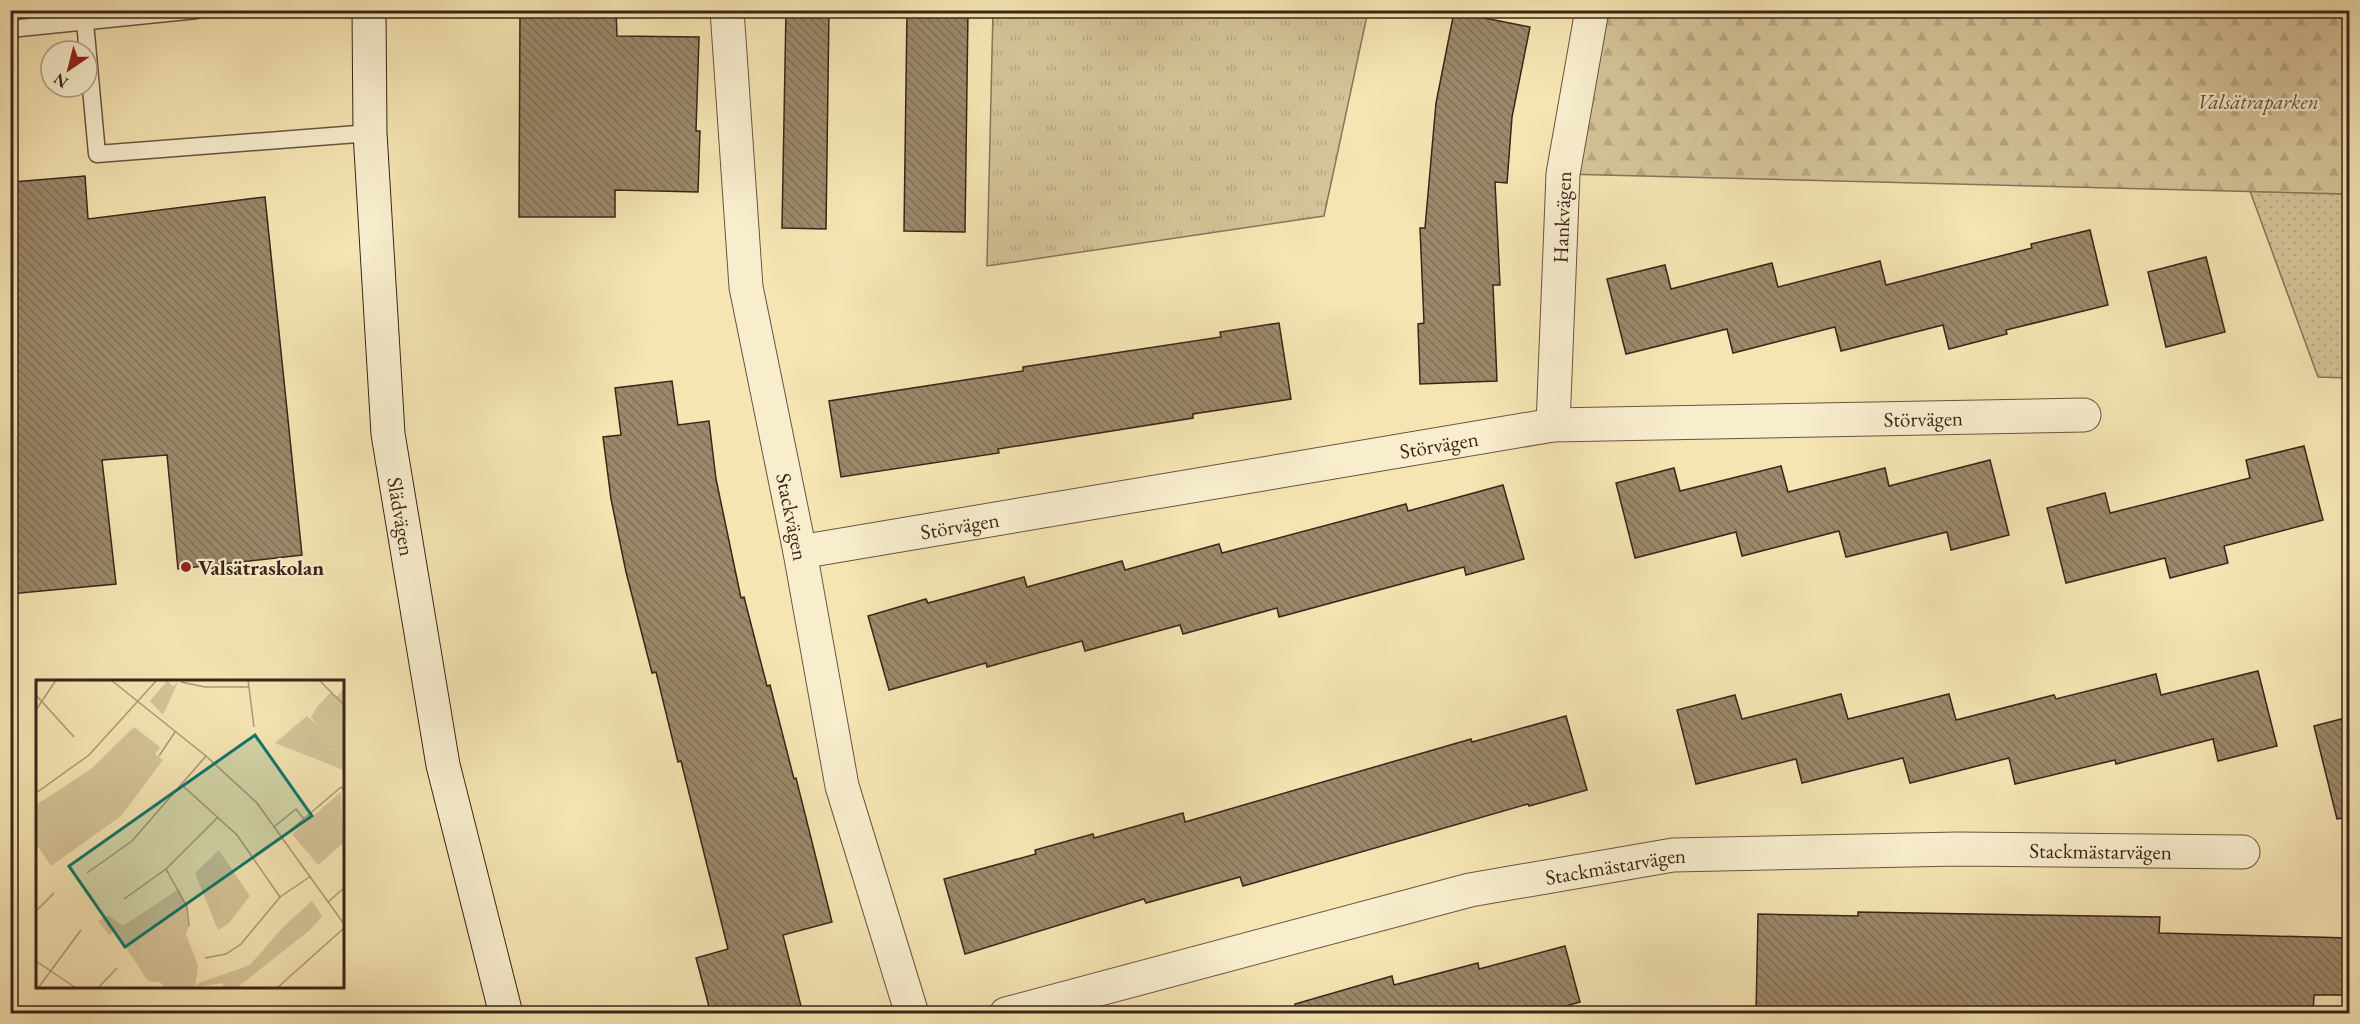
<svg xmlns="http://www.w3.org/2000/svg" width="2360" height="1024" font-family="'EB Garamond',serif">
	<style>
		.grass { fill: url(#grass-dots); stroke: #88745a; stroke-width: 1.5 }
		.forest { fill: url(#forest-firs); stroke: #88745a; stroke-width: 1.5 }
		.park { fill: url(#park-tufts); stroke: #88745a; stroke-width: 1.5 }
		.building { fill: url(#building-back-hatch); stroke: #3b241a; stroke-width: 1.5 }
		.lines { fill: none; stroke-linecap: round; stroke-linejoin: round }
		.lane-casing { stroke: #6a5440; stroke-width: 19 }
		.street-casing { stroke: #6a5440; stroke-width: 35 }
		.secondary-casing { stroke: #3b241a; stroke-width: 35 }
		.lane { stroke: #f8eece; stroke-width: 16 }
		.street { stroke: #f8eece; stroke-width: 33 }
		.secondary { stroke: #f8eece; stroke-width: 33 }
		.poi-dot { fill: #8f2418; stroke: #f8eece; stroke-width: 2 }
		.labels { text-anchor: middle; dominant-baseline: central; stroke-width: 4.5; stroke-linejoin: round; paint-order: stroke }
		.park-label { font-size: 21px; font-style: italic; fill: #624c3a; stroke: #f8eece }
		.street-label { font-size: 21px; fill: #3b241a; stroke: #f8eece }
		.poi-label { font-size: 21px; font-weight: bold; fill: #3b241a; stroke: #f8eece; text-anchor: start }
		.inset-road { fill: none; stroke: #ab9876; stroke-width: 1.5 }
		.view { fill: #0f766e; fill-opacity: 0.15; stroke: #0f766e; stroke-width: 3 }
		.inset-edge { fill: none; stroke: #3b241a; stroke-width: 3 }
	</style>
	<defs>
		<pattern id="grass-dots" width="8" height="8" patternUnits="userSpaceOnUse" patternTransform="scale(1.5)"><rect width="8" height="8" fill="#d5c499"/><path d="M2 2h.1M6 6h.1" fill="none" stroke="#b8a883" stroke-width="1.8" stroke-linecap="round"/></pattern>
		<pattern id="forest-firs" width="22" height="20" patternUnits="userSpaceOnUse" patternTransform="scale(1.5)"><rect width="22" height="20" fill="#d5c499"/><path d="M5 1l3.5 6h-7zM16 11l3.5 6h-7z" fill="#b8a883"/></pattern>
		<pattern id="park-tufts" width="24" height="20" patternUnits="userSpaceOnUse" patternTransform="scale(1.5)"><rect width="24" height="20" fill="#d5c499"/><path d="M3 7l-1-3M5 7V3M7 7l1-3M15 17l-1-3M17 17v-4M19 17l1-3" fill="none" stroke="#b8a883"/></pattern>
		<pattern id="building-back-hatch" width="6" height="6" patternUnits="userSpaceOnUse" patternTransform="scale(1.5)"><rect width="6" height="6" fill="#9c886a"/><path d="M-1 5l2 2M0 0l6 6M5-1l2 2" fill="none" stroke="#806f56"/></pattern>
	</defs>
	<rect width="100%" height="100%" fill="#f5e5b3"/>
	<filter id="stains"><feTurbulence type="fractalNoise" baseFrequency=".00333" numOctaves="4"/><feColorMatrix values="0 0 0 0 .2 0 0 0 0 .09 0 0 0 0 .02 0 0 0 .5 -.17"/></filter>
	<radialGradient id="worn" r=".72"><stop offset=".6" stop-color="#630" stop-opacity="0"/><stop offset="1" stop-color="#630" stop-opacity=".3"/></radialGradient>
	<!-- grass -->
	<polygon class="grass" points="2250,191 2349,194 2349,378 2318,377"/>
	<!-- forest -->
	<polygon class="forest" points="1592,11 2349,11 2348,194 1563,174"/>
	<!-- park -->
	<polygon class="park" points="993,11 1368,11 1324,216 987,266"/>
	<!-- building -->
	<g class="building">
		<polygon points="520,10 616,10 617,36 699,37 696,131 700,131 698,192 615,190 615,217 519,217"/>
		<polygon points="786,10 829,10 826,229 782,228"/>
		<polygon points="907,10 968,10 965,232 904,231"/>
		<polygon points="1454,12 1530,27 1512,117 1507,183 1495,182 1500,285 1493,285 1497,381 1420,384 1418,324 1424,323 1420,228 1425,228 1436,103"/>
		<polygon points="85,176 88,219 265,197 302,555 178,569 167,455 102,460 116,584 10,594 10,210 15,209 13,182"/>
		<polygon points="2090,230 2108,305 2006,330 2007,334 1949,349 1943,325 1841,351 1835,327 1733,353 1727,329 1626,354 1607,279 1665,265 1671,289 1772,263 1778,287 1880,261 1886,285 2032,248 2031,244"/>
		<polygon points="2206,257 2225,332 2166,347 2148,272"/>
		<polygon points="1279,323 1291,399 1193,414 1193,418 998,449 999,453 841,477 829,401 1023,371 1023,367 1221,337 1220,332"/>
		<polygon points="672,381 678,425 709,421 716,479 741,598 744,597 767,686 770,685 794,779 796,778 832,922 783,935 803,1014 711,1014 696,958 728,949 681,761 678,762 656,672 652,673 626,572 611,499 603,437 621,435 615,388"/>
		<polygon points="2304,446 2323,520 2224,546 2228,563 2170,578 2165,558 2066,583 2047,508 2105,493 2110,513 2250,478 2246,460"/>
		<polygon points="1990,460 2009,535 1951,550 1947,532 1846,557 1839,531 1742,556 1736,532 1635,558 1616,483 1674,468 1680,491 1781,466 1788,492 1885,468 1889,486"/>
		<polygon points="1503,485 1524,559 1466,575 1464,567 1279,617 1277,608 1183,634 1180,625 1085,651 1082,641 987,667 986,663 889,690 868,616 926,599 928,603 1024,577 1027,587 1122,561 1125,570 1219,544 1222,553 1406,504 1408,511"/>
		<polygon points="2258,671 2277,746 2218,761 2213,739 2116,764 2115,760 2015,784 2009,758 1910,783 1903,758 1802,783 1796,759 1696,784 1677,710 1735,695 1742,719 1841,694 1848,719 1949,694 1956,720 2054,695 2056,699 2156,674 2161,695"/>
		<polygon points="1566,716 1587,790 1529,806 1528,804 1243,886 1240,877 1146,903 1144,899 965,954 944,879 1036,854 1035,850 1093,834 1094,838 1183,813 1185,822 1471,739 1472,742"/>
		<polygon points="2349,717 2349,817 2337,819 2314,726"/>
		<polygon points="1858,912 2160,917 2159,933 2349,938 2349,995 2314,995 2313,1014 1756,1014 1758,914 1858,916"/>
		<polygon points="1565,946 1580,1002 1539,1014 1296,1014 1295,1004 1392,976 1394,985 1478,963 1479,969"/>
	</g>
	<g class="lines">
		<!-- lane casing -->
		<g class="lane-casing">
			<g id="lane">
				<polyline points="85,22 97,154 370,133"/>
				<polyline points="10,29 197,10"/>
			</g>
		</g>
		<!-- street casing -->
		<g class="street-casing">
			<g id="street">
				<path id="s1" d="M727 10 746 287 800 552 842 786 912 1014"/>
				<path id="s2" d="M1553 425 1563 174 1592 10"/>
				<path id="s3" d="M800 552 1553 425 2084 415"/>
				<path id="s4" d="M1006 1014 1470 890 1673 855 1958 849 2243 852"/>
			</g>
		</g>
		<!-- secondary casing -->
		<g class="secondary-casing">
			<g id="secondary">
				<path id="s5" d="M369 10 370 133 388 434 443 765 506 1014"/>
			</g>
		</g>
		<!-- lane -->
		<use href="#lane" class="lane"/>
		<!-- street -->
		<use href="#street" class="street"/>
		<!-- secondary -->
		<use href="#secondary" class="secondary"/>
	</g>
	<!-- markers -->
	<circle class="poi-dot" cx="186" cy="567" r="6"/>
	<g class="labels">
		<!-- park labels -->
		<g class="park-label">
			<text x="2258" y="101">Valsätraparken</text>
		</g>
		<!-- street labels -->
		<g class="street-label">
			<text stroke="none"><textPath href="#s2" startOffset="208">Hankvägen</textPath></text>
			<text stroke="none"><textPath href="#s3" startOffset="1134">Störvägen</textPath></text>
			<text stroke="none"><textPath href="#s3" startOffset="648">Störvägen</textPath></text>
			<text stroke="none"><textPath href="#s5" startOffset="508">Slädvägen</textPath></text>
			<text stroke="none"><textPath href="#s1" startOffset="512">Stackvägen</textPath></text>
			<text stroke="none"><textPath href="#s3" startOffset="162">Störvägen</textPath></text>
			<text stroke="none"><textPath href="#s4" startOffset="1114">Stackmästarvägen</textPath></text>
			<text stroke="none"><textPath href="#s4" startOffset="628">Stackmästarvägen</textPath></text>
		</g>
		<!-- poi labels -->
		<g class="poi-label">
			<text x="198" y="567">Valsätraskolan</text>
		</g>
	</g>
	<!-- overview -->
	<g transform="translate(36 680)">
		<rect width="308" height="308" fill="#f5e5b3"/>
		<path d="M131 1 137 6 142 2 127 35 114 21ZM307 9V44L293 42 282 46 275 37 281 27 295 12 301 17ZM290 69 307 70V90L280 79ZM276 221 286 236 274 250 202 307H188L186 303 161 307 160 304 214 285 248 246ZM72 235 87 246 73 255 62 241Z" fill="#d5c499"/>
		<path d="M271 36 282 46 293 42 307 44V70L290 69 280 79 239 63ZM143 209 151 227 153 246 150 254 162 286 159 307H128L124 302 112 301 79 251Z" fill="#d5c499"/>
		<path d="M183 170 214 216 193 243 182 250 159 193Z" fill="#d5c499"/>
		<path d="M98 47 124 67 119 74 127 80 85 136 15 186 0 164V125L55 89ZM305 112 307 163 282 185 256 154Z" fill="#d5c499"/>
		<path class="inset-road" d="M75 0 170 76 221 123 308 244M212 0 218 47M283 0 308 25M145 2 169 7H213M0 15 38 57M0 30 20 0M123 76 139 52M146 105 201 155 244 217M0 113 53 75 121 0M239 146 260 129 268 139M250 154 305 107 308 110M130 189 151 227 153 246M51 193 96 161 170 76M88 219 130 189 182 137M292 222 308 208M0 231 18 213M169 278 190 274 205 264 244 217 275 196M0 281 40 308M2 308 45 250M62 308 81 288M241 308 308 248"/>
		<path class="view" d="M219 55 276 136 89 267 33 186Z"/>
		<rect width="308" height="308" class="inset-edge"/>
	</g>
	<!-- margin -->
	<rect width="2360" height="1024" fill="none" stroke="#f5e5b3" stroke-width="36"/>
	<rect x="12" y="12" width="2336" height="1000" fill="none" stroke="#3b241a" stroke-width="3"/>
	<rect x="18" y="18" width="2324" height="988" fill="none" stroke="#3b241a" stroke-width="1.5"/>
	<!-- north arrow -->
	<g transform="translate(69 69) rotate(215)"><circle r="28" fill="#f8eece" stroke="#ac9d86" stroke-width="1.5"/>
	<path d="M0-4.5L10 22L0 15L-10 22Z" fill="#8f2418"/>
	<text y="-9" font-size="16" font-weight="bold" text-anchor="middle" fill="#3b241a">N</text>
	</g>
	<rect width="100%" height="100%" filter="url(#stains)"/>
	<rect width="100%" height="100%" fill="url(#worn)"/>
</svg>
